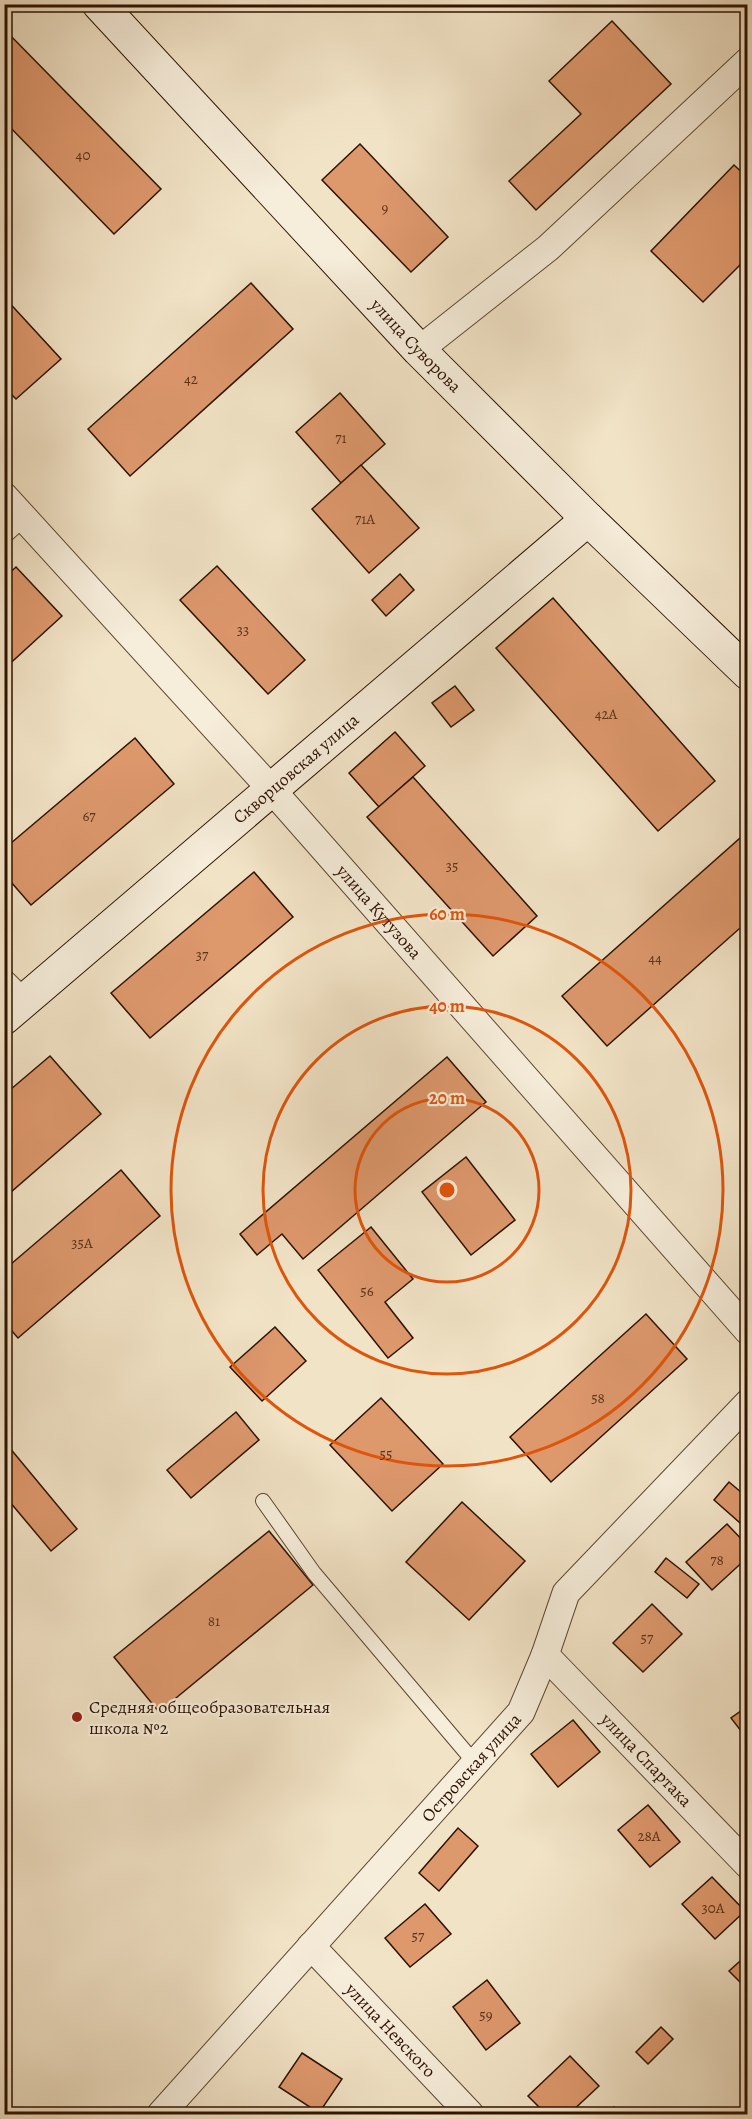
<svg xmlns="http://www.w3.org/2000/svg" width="752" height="2119" font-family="Alegreya,serif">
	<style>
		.building { fill: #dd986c; stroke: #2e1200; stroke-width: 1.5 }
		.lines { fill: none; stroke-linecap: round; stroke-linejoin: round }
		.lane-casing { stroke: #5f4632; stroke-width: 16 }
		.street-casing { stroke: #5f4632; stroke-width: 29 }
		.secondary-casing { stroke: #2e1200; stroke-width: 35 }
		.lane { stroke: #f6edda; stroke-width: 14 }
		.street { stroke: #f6edda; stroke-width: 27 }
		.secondary { stroke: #f6edda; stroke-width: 33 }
		.ring { fill: none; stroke: #df550b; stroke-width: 3 }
		.poi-dot { fill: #8f2418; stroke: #f6edda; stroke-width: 2 }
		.labels { text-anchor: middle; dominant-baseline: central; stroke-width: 4.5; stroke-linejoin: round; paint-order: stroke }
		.number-label { font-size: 15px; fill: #5a341b }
		.street-label { font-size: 18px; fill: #2e1200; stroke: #f6edda }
		.poi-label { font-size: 18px; fill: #2e1200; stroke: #f6edda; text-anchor: start }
		.centre { fill: #df550b; stroke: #f6edda; stroke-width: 3 }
		.ring-label { font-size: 18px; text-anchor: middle; font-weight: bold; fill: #df550b; stroke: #f6edda; stroke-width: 4.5; stroke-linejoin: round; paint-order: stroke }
	</style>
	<rect width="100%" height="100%" fill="#f1e3c6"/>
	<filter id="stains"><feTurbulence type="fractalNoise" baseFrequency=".00333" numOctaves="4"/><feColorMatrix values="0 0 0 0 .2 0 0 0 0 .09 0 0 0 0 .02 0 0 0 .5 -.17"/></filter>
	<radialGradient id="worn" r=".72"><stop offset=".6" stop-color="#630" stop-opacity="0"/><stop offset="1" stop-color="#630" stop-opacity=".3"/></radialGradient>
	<!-- building -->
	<g class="building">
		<polygon points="612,21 671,84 536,210 509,181 581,114 549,81"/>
		<polygon points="4,29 161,189 114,234 4,121"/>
		<polygon points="360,144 448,237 411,272 322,180"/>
		<polygon points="734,165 748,178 748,257 703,302 651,251"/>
		<polygon points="251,283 293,329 130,476 88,429"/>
		<polygon points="4,297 61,359 16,399 4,387"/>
		<polygon points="340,393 385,444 341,483 296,432"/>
		<polygon points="361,465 419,528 369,573 312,509"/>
		<polygon points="217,566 305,660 268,694 180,600"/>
		<polygon points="16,567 62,616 4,669 4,578"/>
		<polygon points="400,574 414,590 386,616 372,600"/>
		<polygon points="553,598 715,781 658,831 496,648"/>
		<polygon points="455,686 474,710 451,727 432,703"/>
		<polygon points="395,732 425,766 379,807 349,773"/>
		<polygon points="135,738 174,784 31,905 4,874 4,849"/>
		<polygon points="413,777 537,916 493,956 367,817"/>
		<polygon points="748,831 748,921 607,1046 562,996"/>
		<polygon points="254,872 293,917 150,1038 111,993"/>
		<polygon points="50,1056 101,1114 4,1198 4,1095"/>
		<polygon points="447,1057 486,1102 303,1259 282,1234 257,1255 240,1234"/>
		<polygon points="466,1157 515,1220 471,1255 422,1192"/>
		<polygon points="121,1170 160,1216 18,1338 4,1322 4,1270"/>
		<polygon points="371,1227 413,1279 385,1302 413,1338 388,1358 318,1270"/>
		<polygon points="646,1314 687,1359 551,1482 510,1437"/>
		<polygon points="275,1327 306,1361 262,1401 230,1367"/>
		<polygon points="381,1398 443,1464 392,1511 330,1445"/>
		<polygon points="236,1412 259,1440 191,1498 167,1470"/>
		<polygon points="4,1441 77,1529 51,1551 4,1495"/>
		<polygon points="729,1482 748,1498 748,1530 714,1500"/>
		<polygon points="462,1502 525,1561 469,1620 406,1562"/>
		<polygon points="727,1524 748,1546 748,1557 712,1590 686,1562"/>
		<polygon points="269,1531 313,1585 159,1712 114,1657"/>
		<polygon points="666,1558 699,1584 687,1598 655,1572"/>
		<polygon points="652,1604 682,1634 643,1672 613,1643"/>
		<polygon points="748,1706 748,1740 731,1718"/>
		<polygon points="573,1720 600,1752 558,1787 531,1754"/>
		<polygon points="648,1805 680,1842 650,1867 618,1830"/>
		<polygon points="458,1828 478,1846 439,1891 419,1873"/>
		<polygon points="712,1877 745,1911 715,1939 682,1904"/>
		<polygon points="425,1904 451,1934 410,1967 385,1938"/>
		<polygon points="748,1954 748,1990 729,1971"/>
		<polygon points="487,1980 520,2023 486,2050 453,2007"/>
		<polygon points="661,2027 673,2039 648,2064 636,2052"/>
		<polygon points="302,2053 342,2079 319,2113 279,2087"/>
		<polygon points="570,2056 599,2086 569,2114 546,2114 528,2096"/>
		<polygon points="614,2107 621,2114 606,2114"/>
	</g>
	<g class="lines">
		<!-- lane casing -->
		<g class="lane-casing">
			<g id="lane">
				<polyline points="4,537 25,518"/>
				<polyline points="263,1501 314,1573 475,1763"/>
			</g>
		</g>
		<!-- street casing -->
		<g class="street-casing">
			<g id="street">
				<polyline points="419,350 548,248 748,61"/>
				<path id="s1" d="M4 496 272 790 748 1331"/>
				<polyline points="4,984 22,1002"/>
				<path id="s2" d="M545 1655 748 1865"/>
				<path id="s3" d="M311 1946 470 2114"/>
				<path id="s4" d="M161 2114 521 1712 545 1655 566 1593 748 1403"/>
			</g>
		</g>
		<!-- secondary casing -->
		<g class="secondary-casing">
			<g id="secondary">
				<path id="s5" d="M99 4 419 350 588 519 748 673"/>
				<path id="s6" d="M4 1018 588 519"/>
			</g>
		</g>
		<!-- lane -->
		<use href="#lane" class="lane"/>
		<!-- street -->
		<use href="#street" class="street"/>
		<!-- secondary -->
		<use href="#secondary" class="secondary"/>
	</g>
	<!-- distance rings -->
	<g class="ring">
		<circle cx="447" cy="1190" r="92"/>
		<circle cx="447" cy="1190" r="184"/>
		<circle cx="447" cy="1190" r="276"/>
	</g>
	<!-- markers -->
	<circle class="poi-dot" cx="77" cy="1717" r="6"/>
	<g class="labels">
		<!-- number labels -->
		<g class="number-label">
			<text x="83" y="155">40</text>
			<text x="385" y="208">9</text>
			<text x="191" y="379">42</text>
			<text x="341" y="438">71</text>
			<text x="365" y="519">71А</text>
			<text x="243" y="630">33</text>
			<text x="606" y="714">42А</text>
			<text x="89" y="816">67</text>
			<text x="452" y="866">35</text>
			<text x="202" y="955">37</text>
			<text x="655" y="958">44</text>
			<text x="82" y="1243">35А</text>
			<text x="367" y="1291">56</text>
			<text x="598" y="1398">58</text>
			<text x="386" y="1454">55</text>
			<text x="717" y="1560">78</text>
			<text x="214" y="1621">81</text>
			<text x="647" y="1638">57</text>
			<text x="649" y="1836">28А</text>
			<text x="713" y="1908">30А</text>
			<text x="418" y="1936">57</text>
			<text x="486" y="2015">59</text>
		</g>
		<!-- street labels -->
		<g class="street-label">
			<text stroke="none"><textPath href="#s5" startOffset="466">улица Суворова</textPath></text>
			<text stroke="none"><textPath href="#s6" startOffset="384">Скворцовская улица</textPath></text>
			<text stroke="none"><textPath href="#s1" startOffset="560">улица Кутузова</textPath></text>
			<text stroke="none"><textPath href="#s2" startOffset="146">улица Спартака</textPath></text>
			<text stroke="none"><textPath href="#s4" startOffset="465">Островская улица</textPath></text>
			<text stroke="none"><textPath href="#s3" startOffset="116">улица Невского</textPath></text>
		</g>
		<!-- poi labels -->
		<g class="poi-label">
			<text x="89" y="1707">Средняя общеобразовательная<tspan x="89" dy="21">школа №2</tspan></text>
		</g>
	</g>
	<circle cx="447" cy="1190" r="9" class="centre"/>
	<g class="ring-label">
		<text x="447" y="920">60 m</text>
		<text x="447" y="1012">40 m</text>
		<text x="447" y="1104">20 m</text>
	</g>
	<!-- margin -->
	<rect width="752" height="2119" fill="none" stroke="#f1e3c6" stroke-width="24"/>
	<rect x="6" y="6" width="740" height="2107" fill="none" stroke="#2e1200" stroke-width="3"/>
	<rect x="12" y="12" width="728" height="2095" fill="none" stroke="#2e1200" stroke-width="1.5"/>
	<rect width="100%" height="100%" filter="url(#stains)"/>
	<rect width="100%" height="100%" fill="url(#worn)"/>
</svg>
